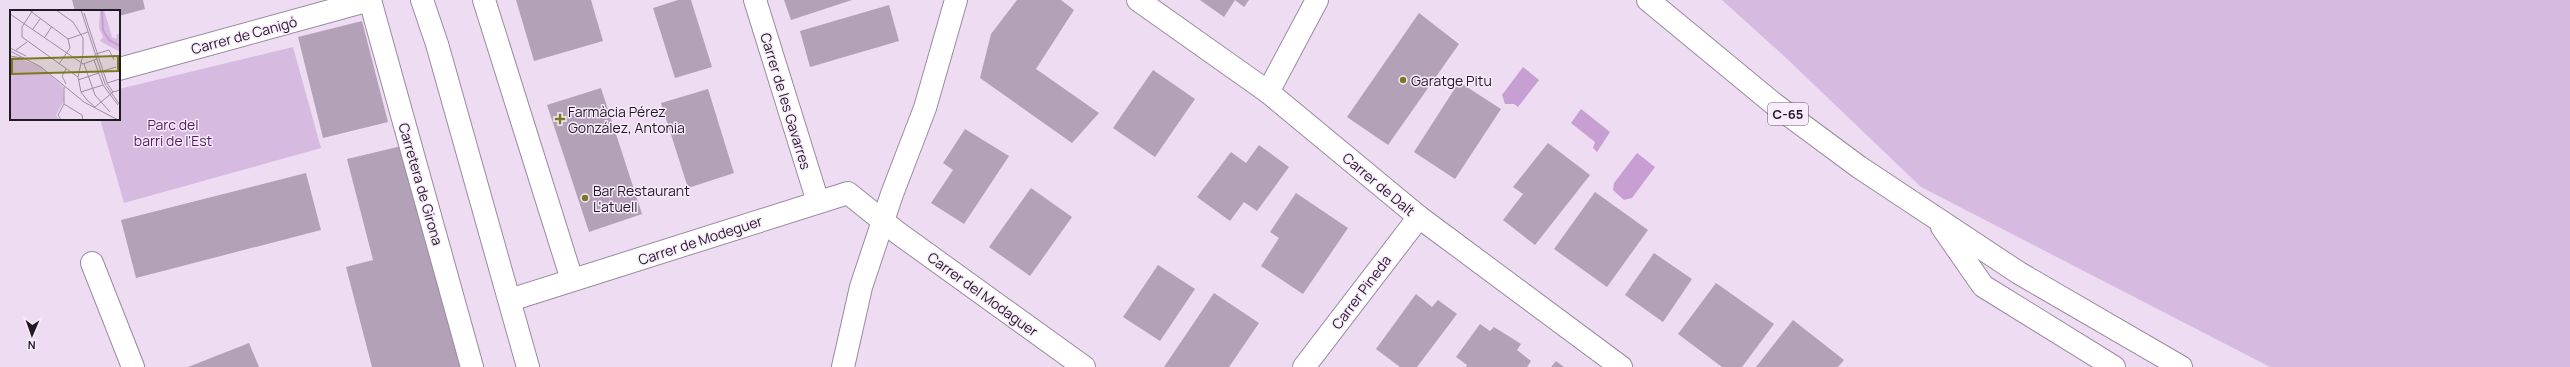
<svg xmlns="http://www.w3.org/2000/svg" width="2570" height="367" font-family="Manrope,sans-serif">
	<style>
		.green { fill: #d7badf }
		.water { fill: #c89fd3 }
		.building { fill: #b2a1b7 }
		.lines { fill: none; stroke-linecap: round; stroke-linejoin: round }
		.minor-casing { stroke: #9a8a9f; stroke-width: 24 }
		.major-casing { stroke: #9a8a9f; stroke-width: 24 }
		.minor { stroke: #fff; stroke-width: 22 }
		.major { stroke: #fff; stroke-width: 22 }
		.poi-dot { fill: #7a7a21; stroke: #f9ebfd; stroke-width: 1.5 }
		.labels { text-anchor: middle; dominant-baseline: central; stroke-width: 3; stroke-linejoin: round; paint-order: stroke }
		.shield { fill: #f9ebfd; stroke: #615964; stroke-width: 1 }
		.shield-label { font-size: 13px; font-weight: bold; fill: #201a22 }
		.street-label { font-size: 14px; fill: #201a22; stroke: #f9ebfd }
		.poi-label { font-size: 14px; fill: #201a22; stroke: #f9ebfd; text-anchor: start }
		.park-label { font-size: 14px; fill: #501d5c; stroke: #f9ebfd }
		.inset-river { fill: none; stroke: #c89fd3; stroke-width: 2 }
		.inset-road { fill: none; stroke: #9c8e9f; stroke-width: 1 }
		.view { fill: #7a7a21; fill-opacity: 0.15; stroke: #7a7a21; stroke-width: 2 }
		.inset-edge { fill: none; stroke: #201a22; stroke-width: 2 }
	</style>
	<rect width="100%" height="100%" fill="#eedcf3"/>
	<!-- green -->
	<g class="green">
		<polygon points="1722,0 2570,0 2570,367 2270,367 1921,187 1784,56"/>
		<polygon points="293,47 321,148 124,203 100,119 119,119 119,89"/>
	</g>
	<!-- water -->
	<g class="water">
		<polygon points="1523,67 1539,80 1518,107 1514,104 1505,104 1502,95"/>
		<polygon points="1581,109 1610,132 1597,152 1593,148 1595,142 1571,123"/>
		<polygon points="1637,153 1655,167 1632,198 1624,200 1613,190 1614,183"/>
	</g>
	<!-- building -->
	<g class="building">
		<polygon points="72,0 143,0 145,9 119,16 119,11 75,11"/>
		<polygon points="516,0 591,0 603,41 534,61"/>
		<polygon points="678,0 691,0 712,67 675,78 653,8"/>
		<polygon points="784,0 852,0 791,20"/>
		<polygon points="1017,0 1061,0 1074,10 1036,69 1099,113 1072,143 980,78 991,34"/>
		<polygon points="1200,0 1249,0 1244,7 1235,0 1224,17"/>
		<polygon points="889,5 899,41 810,67 800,31"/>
		<polygon points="1419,13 1459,44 1388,145 1347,117"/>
		<polygon points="362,21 388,122 323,138 298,37"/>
		<polygon points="1153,70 1195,99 1155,157 1113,128"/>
		<polygon points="1459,82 1501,109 1455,179 1414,152"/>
		<polygon points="601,88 642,214 589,232 547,105"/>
		<polygon points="708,89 734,173 688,188 661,103"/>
		<polygon points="965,129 1009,156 964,224 931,203 953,170 943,163"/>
		<polygon points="1548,143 1590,175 1535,245 1503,220 1523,194 1513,187"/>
		<polygon points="406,145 462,367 372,367 346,267 373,260 347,159"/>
		<polygon points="1259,145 1289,167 1257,211 1244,202 1230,221 1197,197 1231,152 1246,163"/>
		<polygon points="306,173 321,230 136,278 121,220"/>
		<polygon points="1031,188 1072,217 1030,276 989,247"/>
		<polygon points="1595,192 1648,230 1607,287 1554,249"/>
		<polygon points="1296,193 1348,228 1303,294 1261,266 1279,238 1270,232"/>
		<polygon points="1654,253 1692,279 1663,322 1625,295"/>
		<polygon points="1158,265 1195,289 1160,341 1123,317"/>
		<polygon points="1716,283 1774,324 1742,367 1722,367 1678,334"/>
		<polygon points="1214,293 1259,323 1229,367 1164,367"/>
		<polygon points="1416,294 1432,307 1438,300 1457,314 1417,367 1400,367 1376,349"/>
		<polygon points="1793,320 1844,360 1838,367 1756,367"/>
		<polygon points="1480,324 1490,331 1494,327 1521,344 1517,350 1531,361 1527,367 1466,367 1467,365 1456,357"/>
		<polygon points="249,343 259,367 188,367"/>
		<polygon points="1556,361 1564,367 1551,367"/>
	</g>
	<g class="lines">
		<!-- minor casing -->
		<g class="minor-casing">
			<g id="minor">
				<polyline points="370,0 472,367"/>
				<polyline points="484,0 572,280"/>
				<polyline points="755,0 818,202"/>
				<polyline points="1138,0 1268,92 1419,217 1621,367"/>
				<polyline points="119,69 370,0"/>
				<polyline points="1268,92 1317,0"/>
				<polyline points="92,263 133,367"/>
				<polyline points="510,300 848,193 898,233 1084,367"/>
				<polyline points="843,367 861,287 892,194 925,108 956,0"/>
				<polyline points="1304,367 1419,217"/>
			</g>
		</g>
		<!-- major casing -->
		<g class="major-casing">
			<g id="major">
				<polyline points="422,0 437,44 528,367"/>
				<polyline points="1648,0 1774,104 1859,167 2019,273 2181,367"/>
				<polyline points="1942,227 1983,286 2114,367"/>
			</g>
		</g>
		<!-- minor -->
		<use href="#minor" class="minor"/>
		<!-- major -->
		<use href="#major" class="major"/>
	</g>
	<!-- markers -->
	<g class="poi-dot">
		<circle cx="1403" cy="80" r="4"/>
		<path d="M558 113h4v4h4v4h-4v4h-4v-4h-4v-4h4z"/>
		<circle cx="585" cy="198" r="4"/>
	</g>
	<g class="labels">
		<!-- shield labels -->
		<rect class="shield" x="1768" y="103" width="40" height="22" rx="3"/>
		<g class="shield-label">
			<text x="1788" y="114">C-65</text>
		</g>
		<!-- street labels -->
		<g class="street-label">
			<text transform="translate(244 35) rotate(-15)">Carrer de Canigó</text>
			<text transform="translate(786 101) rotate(73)">Carrer de les Gavarres</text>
			<text transform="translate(421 184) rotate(74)">Carretera de Girona</text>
			<text transform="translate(1379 184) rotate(40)">Carrer de Dalt</text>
			<text transform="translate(700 240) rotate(-18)">Carrer de Modeguer</text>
			<text transform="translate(1361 292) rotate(-53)">Carrer Pineda</text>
			<text transform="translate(983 294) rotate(36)">Carrer del Modaguer</text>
		</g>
		<!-- poi labels -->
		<g class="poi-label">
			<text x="1411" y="80">Garatge Pitu</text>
			<text x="568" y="111">Farmàcia Pérez<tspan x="568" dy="16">González, Antonia</tspan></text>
			<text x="593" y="190">Bar Restaurant<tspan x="593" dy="16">L'atuell</tspan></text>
		</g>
		<!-- park labels -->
		<g class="park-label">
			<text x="173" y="124">Parc del<tspan x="173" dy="16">barri de l'Est</tspan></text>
		</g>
	</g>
	<!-- overview -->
	<g transform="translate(10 10)">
		<rect width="110" height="110" fill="#eedcf3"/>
		<path d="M90 0H94L102 27 106 29 107 24H110V42L90 31 93 27 89 18ZM3 46 29 56 53 76 54 91 46 105 49 110H0V48Z" fill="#d7badf"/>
		<path class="inset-river" d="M92 0 93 20 99 30 110 36"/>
		<path class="inset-road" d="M19 0 58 29 60 38 49 54M23 0 12 17V27L68 67M46 0 63 12 73 28V44L68 67 71 82 77 90 85 97 103 82 110 80M71 0 95 74 110 95M74 3 97 73 103 82M0 4 73 54 87 49M23 19 30 9M35 27 42 16M58 29 78 22M0 38 16 46M6 40 17 32M0 41 31 57 74 92 108 110M86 44 99 40 104 50M0 46 12 48M84 50 93 75 108 95M74 54 85 85 100 102M93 61 106 57M68 70 89 63M97 73 110 69M56 74 52 66 56 59M54 77V94L72 105 73 110M71 82 93 75M51 110 48 105 54 94"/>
		<path class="view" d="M108 46V61L2 64V49Z"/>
		<rect width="110" height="110" class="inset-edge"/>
	</g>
	<!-- north arrow -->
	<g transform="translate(32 335) rotate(182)" stroke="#f9ebfd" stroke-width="3" paint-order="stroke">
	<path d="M0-3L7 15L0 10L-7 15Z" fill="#201a22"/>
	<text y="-6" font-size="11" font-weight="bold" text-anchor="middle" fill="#201a22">N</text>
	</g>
</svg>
